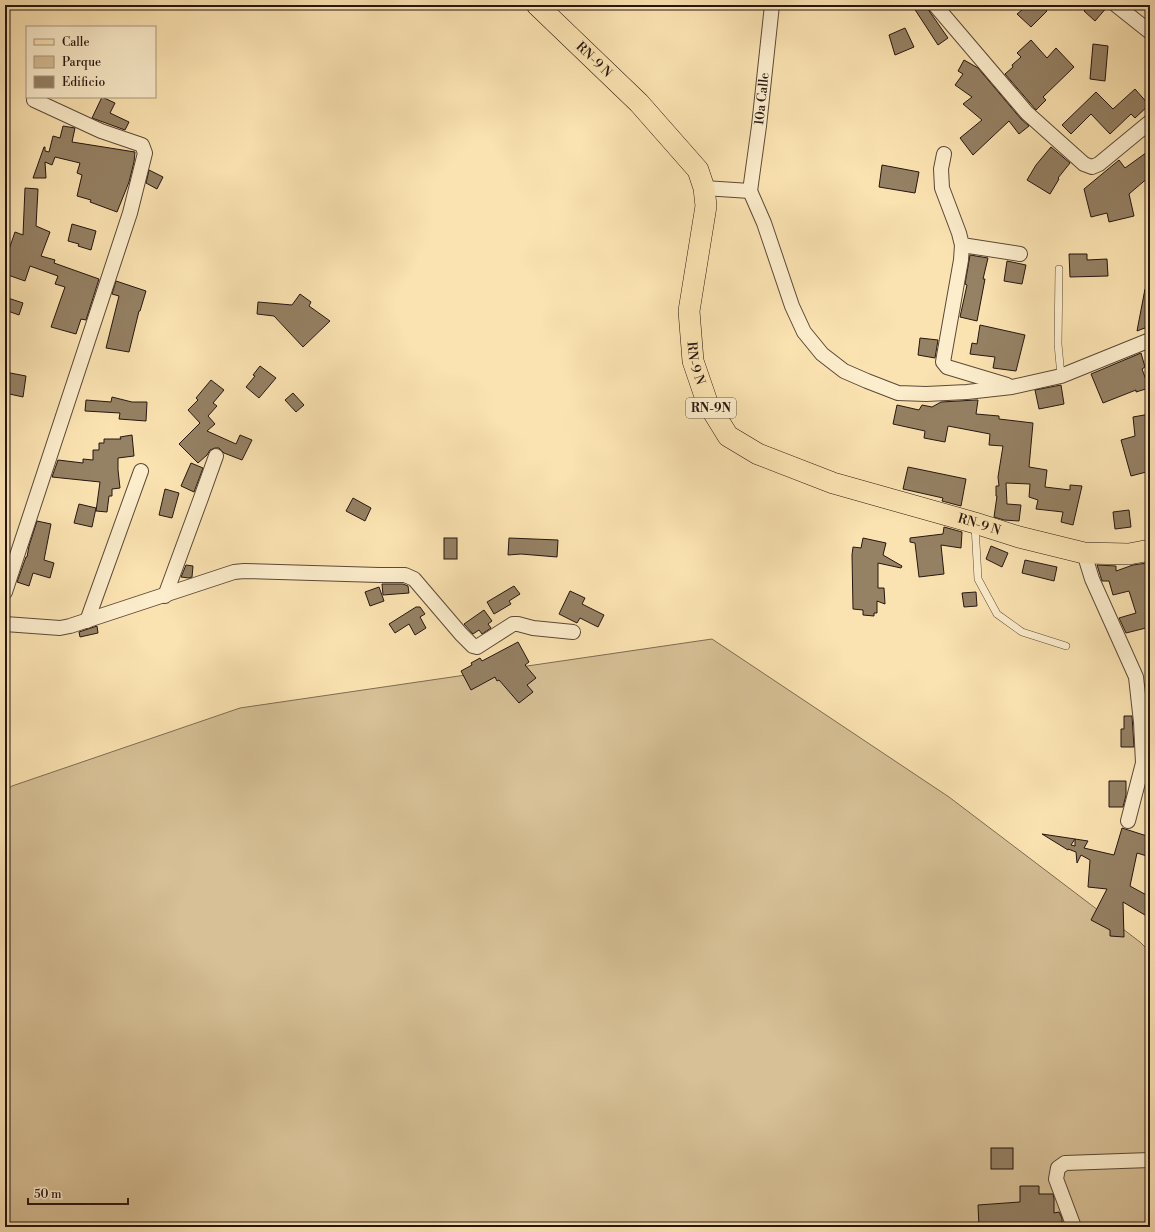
<svg xmlns="http://www.w3.org/2000/svg" width="1155" height="1232" font-family="'Libre Bodoni',serif">
	<style>
		.green { fill: #d7c096; stroke: #7e6b53 }
		.building { fill: #958164; stroke: #261610 }
		.lines { fill: none; stroke-linecap: round; stroke-linejoin: round }
		.service-casing { stroke: #5b4938; stroke-width: 8 }
		.minor-casing { stroke: #5b4938; stroke-width: 16 }
		.primary-casing { stroke: #261610; stroke-width: 22 }
		.service { stroke: #fcedcc; stroke-width: 7 }
		.minor { stroke: #fcedcc; stroke-width: 14 }
		.primary { stroke: #fbe3b1; stroke-width: 21 }
		.labels { text-anchor: middle; dominant-baseline: central; stroke-width: 3.5; stroke-linejoin: round; paint-order: stroke }
		.shield { fill: #fcedcc; stroke: #665648; stroke-width: 1 }
		.shield-label { font-size: 12px; font-weight: bold; fill: #261610 }
		.street-label { font-size: 13px; fill: #261610; stroke: #fcedcc }
	</style>
	<rect width="100%" height="100%" fill="#fbe3b1"/>
	<filter id="stains"><feTurbulence type="fractalNoise" baseFrequency=".005" numOctaves="4"/><feColorMatrix values="0 0 0 0 .2 0 0 0 0 .09 0 0 0 0 .02 0 0 0 .5 -.17"/></filter>
	<radialGradient id="worn" r=".72"><stop offset=".6" stop-color="#630" stop-opacity="0"/><stop offset="1" stop-color="#630" stop-opacity=".3"/></radialGradient>
	<!-- green -->
	<polygon class="green" points="712,639 949,797 1140,942 1150,952 1150,1227 5,1227 5,791 12,786 240,708"/>
	<!-- building -->
	<g class="building">
		<polygon points="912,5 925,5 948,38 938,45"/>
		<polygon points="1028,5 1042,5 1047,11 1031,27 1017,14"/>
		<polygon points="1089,5 1108,5 1108,6 1095,21 1084,11"/>
		<polygon points="905,28 914,47 895,55 889,35"/>
		<polygon points="1031,40 1047,58 1056,48 1074,67 1043,97 1046,100 1036,110 1005,74 1013,67 1012,65 1021,57 1017,53"/>
		<polygon points="1093,44 1108,46 1105,81 1090,79"/>
		<polygon points="964,60 978,68 1021,119 1029,126 1019,134 1009,121 973,155 960,138 982,120 963,104 972,97 955,85 963,74 958,71"/>
		<polygon points="1135,89 1149,105 1135,118 1131,114 1110,134 1091,114 1071,134 1062,125 1096,92 1113,109"/>
		<polygon points="102,97 115,103 110,113 129,122 125,130 92,118"/>
		<polygon points="63,126 75,128 72,142 135,152 134,162 129,182 117,212 90,202 91,200 77,196 82,175 77,173 80,163 55,157 52,165 45,162 46,178 33,178 44,147 45,147 45,151 49,152 53,136 60,138"/>
		<polygon points="1051,147 1070,163 1058,178 1059,179 1050,194 1027,180 1036,165"/>
		<polygon points="1150,150 1150,176 1129,194 1134,216 1109,222 1107,213 1091,217 1084,189 1119,160 1125,168"/>
		<polygon points="882,165 919,172 915,193 879,187"/>
		<polygon points="149,170 163,177 157,189 146,183"/>
		<polygon points="25,188 38,189 36,226 50,232 41,256 55,260 54,263 99,279 86,320 81,319 76,334 51,327 65,287 55,284 58,276 30,266 25,281 5,274 5,261 15,232 23,235"/>
		<polygon points="72,224 96,231 91,250 78,246 79,244 68,241"/>
		<polygon points="1069,254 1087,254 1087,260 1107,259 1108,276 1070,277"/>
		<polygon points="970,255 988,258 983,279 985,279 977,321 960,317 967,285 965,284"/>
		<polygon points="1007,261 1026,265 1022,284 1004,281"/>
		<polygon points="116,281 146,291 140,311 139,311 129,352 106,348 119,296 112,294"/>
		<polygon points="1145,289 1150,289 1150,326 1137,331"/>
		<polygon points="300,294 311,302 309,306 330,321 303,347 274,316 257,314 258,302 292,305"/>
		<polygon points="5,297 23,303 19,315 5,310"/>
		<polygon points="980,325 1025,335 1016,371 993,368 995,357 970,354 972,343 977,344"/>
		<polygon points="920,338 938,340 935,358 918,355"/>
		<polygon points="1141,353 1145,367 1142,369 1149,388 1136,392 1136,390 1103,403 1091,374"/>
		<polygon points="260,366 276,378 259,398 246,387 255,376 253,375"/>
		<polygon points="5,372 26,376 23,397 5,393"/>
		<polygon points="211,380 224,390 213,403 217,406 208,416 215,424 207,431 236,444 240,435 252,440 242,460 224,453 219,448 215,448 210,450 207,455 198,463 179,444 200,423 188,410 198,400 196,398"/>
		<polygon points="1061,385 1064,404 1039,409 1035,390"/>
		<polygon points="293,393 304,405 296,412 285,400"/>
		<polygon points="112,397 132,402 147,402 146,421 119,419 120,413 85,411 86,400 111,402"/>
		<polygon points="976,400 978,400 976,414 999,416 999,419 1033,423 1029,467 1047,470 1045,487 1070,490 1070,485 1082,486 1073,525 1061,522 1063,512 1036,509 1038,500 1029,497 1030,484 1006,483 1007,504 1021,505 1019,521 1004,520 994,517 997,496 996,496 996,486 999,486 998,477 1003,446 989,445 990,434 948,426 945,442 924,438 925,431 893,424 897,405 919,410 922,405 932,407 941,402"/>
		<polygon points="1150,414 1150,471 1131,476 1121,440 1135,436 1133,417"/>
		<polygon points="132,435 134,456 118,458 118,470 120,488 112,489 112,496 109,496 107,512 96,511 100,482 52,477 58,460 83,463 83,459 93,460 93,450 99,450 99,443 104,443 104,439 121,439 120,437"/>
		<polygon points="191,463 203,468 194,492 181,486"/>
		<polygon points="908,467 966,479 961,506 942,501 943,498 903,489"/>
		<polygon points="165,489 179,493 172,518 159,515"/>
		<polygon points="353,498 371,508 365,521 346,511"/>
		<polygon points="79,504 96,508 92,527 74,523"/>
		<polygon points="1129,510 1131,527 1115,529 1113,512"/>
		<polygon points="37,521 51,524 44,560 54,563 50,578 33,573 29,586 17,582 26,557 27,557 29,546"/>
		<polygon points="944,527 962,532 961,548 941,545 944,574 919,577 915,543 910,542 910,538 943,534"/>
		<rect x="444" y="538" width="13" height="21"/>
		<polygon points="509,538 558,540 557,557 521,554 508,555"/>
		<polygon points="863,538 886,543 883,555 902,566 901,568 878,563 878,588 884,588 885,604 877,601 877,613 874,613 874,616 863,615 863,610 853,609 852,555 853,547 861,548"/>
		<polygon points="991,546 1008,553 1002,567 986,559"/>
		<polygon points="1025,560 1057,567 1054,581 1022,573"/>
		<polygon points="1147,563 1150,573 1150,627 1126,633 1119,618 1136,613 1129,591 1113,595 1109,581 1102,581 1097,565 1116,566 1116,571 1133,565"/>
		<polygon points="186,565 193,566 192,577 189,578 181,577"/>
		<polygon points="382,584 403,584 408,586 409,593 383,595"/>
		<polygon points="514,586 520,594 509,601 511,604 494,614 487,602"/>
		<polygon points="379,587 384,601 370,606 365,592"/>
		<polygon points="570,591 585,598 582,604 604,615 598,627 580,618 577,623 559,614"/>
		<polygon points="976,592 977,606 964,607 962,593"/>
		<polygon points="416,607 420,607 425,614 420,617 426,628 415,635 409,624 395,633 389,624"/>
		<polygon points="484,610 492,621 488,624 491,628 482,634 479,630 473,634 464,624"/>
		<polygon points="97,626 98,633 80,637 79,632"/>
		<polygon points="518,642 529,662 525,665 536,678 527,685 533,692 519,703 499,680 497,681 495,677 471,690 461,671 472,665 471,663 480,658 482,661"/>
		<polygon points="1145,684 1150,684 1150,720 1149,720"/>
		<polygon points="1124,716 1132,716 1134,747 1121,747 1121,729 1124,729"/>
		<polygon points="1109,781 1126,781 1126,795 1123,807 1109,807"/>
		<polygon points="1122,828 1150,837 1150,857 1137,853 1130,886 1150,897 1150,918 1123,902 1124,937 1110,936 1110,930 1091,920 1107,889 1088,887 1090,860 1081,855 1077,863 1076,852 1068,849 1068,850 1042,834 1075,839 1071,845 1075,846 1075,839 1088,841 1084,848 1114,855"/>
		<rect x="991" y="1148" width="22" height="21"/>
		<polygon points="1020,1186 1039,1186 1039,1194 1053,1194 1054,1198 1054,1213 1059,1212 1062,1218 1062,1227 1025,1227 1025,1225 979,1227 978,1205 1020,1202"/>
	</g>
	<g class="lines">
		<!-- service casing -->
		<g class="service-casing">
			<g id="service">
				<polyline points="1059,269 1058,344 1061,376"/>
				<polyline points="975,525 978,579 997,614 1022,632 1066,646"/>
			</g>
		</g>
		<!-- minor casing -->
		<g class="minor-casing">
			<g id="minor">
				<polyline points="935,5 1027,113 1084,164 1092,167 1099,164 1150,122"/>
				<polyline points="1116,5 1150,32"/>
				<polyline points="944,154 941,169 942,188 959,233 962,245 1020,254"/>
				<polyline points="704,188 750,191"/>
				<polyline points="750,191 764,223 792,306 804,332 822,354 844,371 867,381 898,393 926,394 967,392 1012,387 1061,376 1150,340"/>
				<path id="s1" d="M750 191 759 126 772 5"/>
				<polyline points="962,245 961,260 943,362 947,367 1007,385"/>
				<polyline points="1084,553 1092,579 1136,677 1141,722 1143,763 1128,821"/>
				<polyline points="5,592 130,213 145,153 142,145 101,131 34,100"/>
				<polyline points="165,596 201,498 216,456"/>
				<polyline points="87,621 141,471"/>
				<polyline points="5,624 60,628 70,626 234,572 244,571 379,575 405,575 414,579 461,634 473,646 477,647 513,624 518,624 533,628 573,632"/>
				<polyline points="1074,1227 1056,1179 1058,1168 1065,1163 1150,1160"/>
			</g>
		</g>
		<!-- primary casing -->
		<g class="primary-casing">
			<g id="primary">
				<path id="s2" d="M537 5 639 103 698 170 704 188 706 206 689 311 693 361 707 402 728 436 758 454 833 483 975 523 1019 537 1084 553 1129 554 1150 550"/>
			</g>
		</g>
		<!-- service -->
		<use href="#service" class="service"/>
		<!-- minor -->
		<use href="#minor" class="minor"/>
		<!-- primary -->
		<use href="#primary" class="primary"/>
	</g>
	<g class="labels">
		<!-- shield labels -->
		<rect class="shield" x="686" y="398" width="50" height="20" rx="3"/>
		<g class="shield-label">
			<text x="711" y="408">RN-9N</text>
		</g>
		<!-- street labels -->
		<g class="street-label">
			<text stroke="none"><textPath href="#s2" startOffset="79">RN-9 N</textPath></text>
			<text stroke="none"><textPath href="#s1" startOffset="93">10a Calle</textPath></text>
			<text stroke="none"><textPath href="#s2" startOffset="427">RN-9 N</textPath></text>
			<text stroke="none"><textPath href="#s2" startOffset="775">RN-9 N</textPath></text>
		</g>
	</g>
	<!-- margin -->
	<rect width="1155" height="1232" fill="none" stroke="#fbe3b1" stroke-width="20"/>
	<rect x="6" y="6" width="1143" height="1220" fill="none" stroke="#261610" stroke-width="2"/>
	<rect x="10" y="10" width="1135" height="1212" fill="none" stroke="#261610"/>
	<!-- legend -->
	<rect x="26" y="26" width="130" height="72" fill="#fcedcc" stroke="#a69781"/>
	<rect x="34" y="39" width="20" height="6" fill="#fbe3b1" stroke="#a69781"/>
	<text x="62" y="46" font-size="12" fill="#261610">Calle</text>
	<rect x="34" y="56" width="20" height="12" fill="#d7c096" stroke="#a69781"/>
	<text x="62" y="66" font-size="12" fill="#261610">Parque</text>
	<rect x="34" y="76" width="20" height="12" fill="#958164" stroke="#a69781"/>
	<text x="62" y="86" font-size="12" fill="#261610">Edificio</text>
	<!-- scale -->
	<path d="M28 1198v6h100v-6" fill="none" stroke="#261610" stroke-width="2"/>
	<text x="34" y="1198" font-size="12" fill="#261610" stroke="#fcedcc" stroke-width="3" paint-order="stroke">50 m</text>
	<rect width="100%" height="100%" filter="url(#stains)"/>
	<rect width="100%" height="100%" fill="url(#worn)"/>
</svg>
